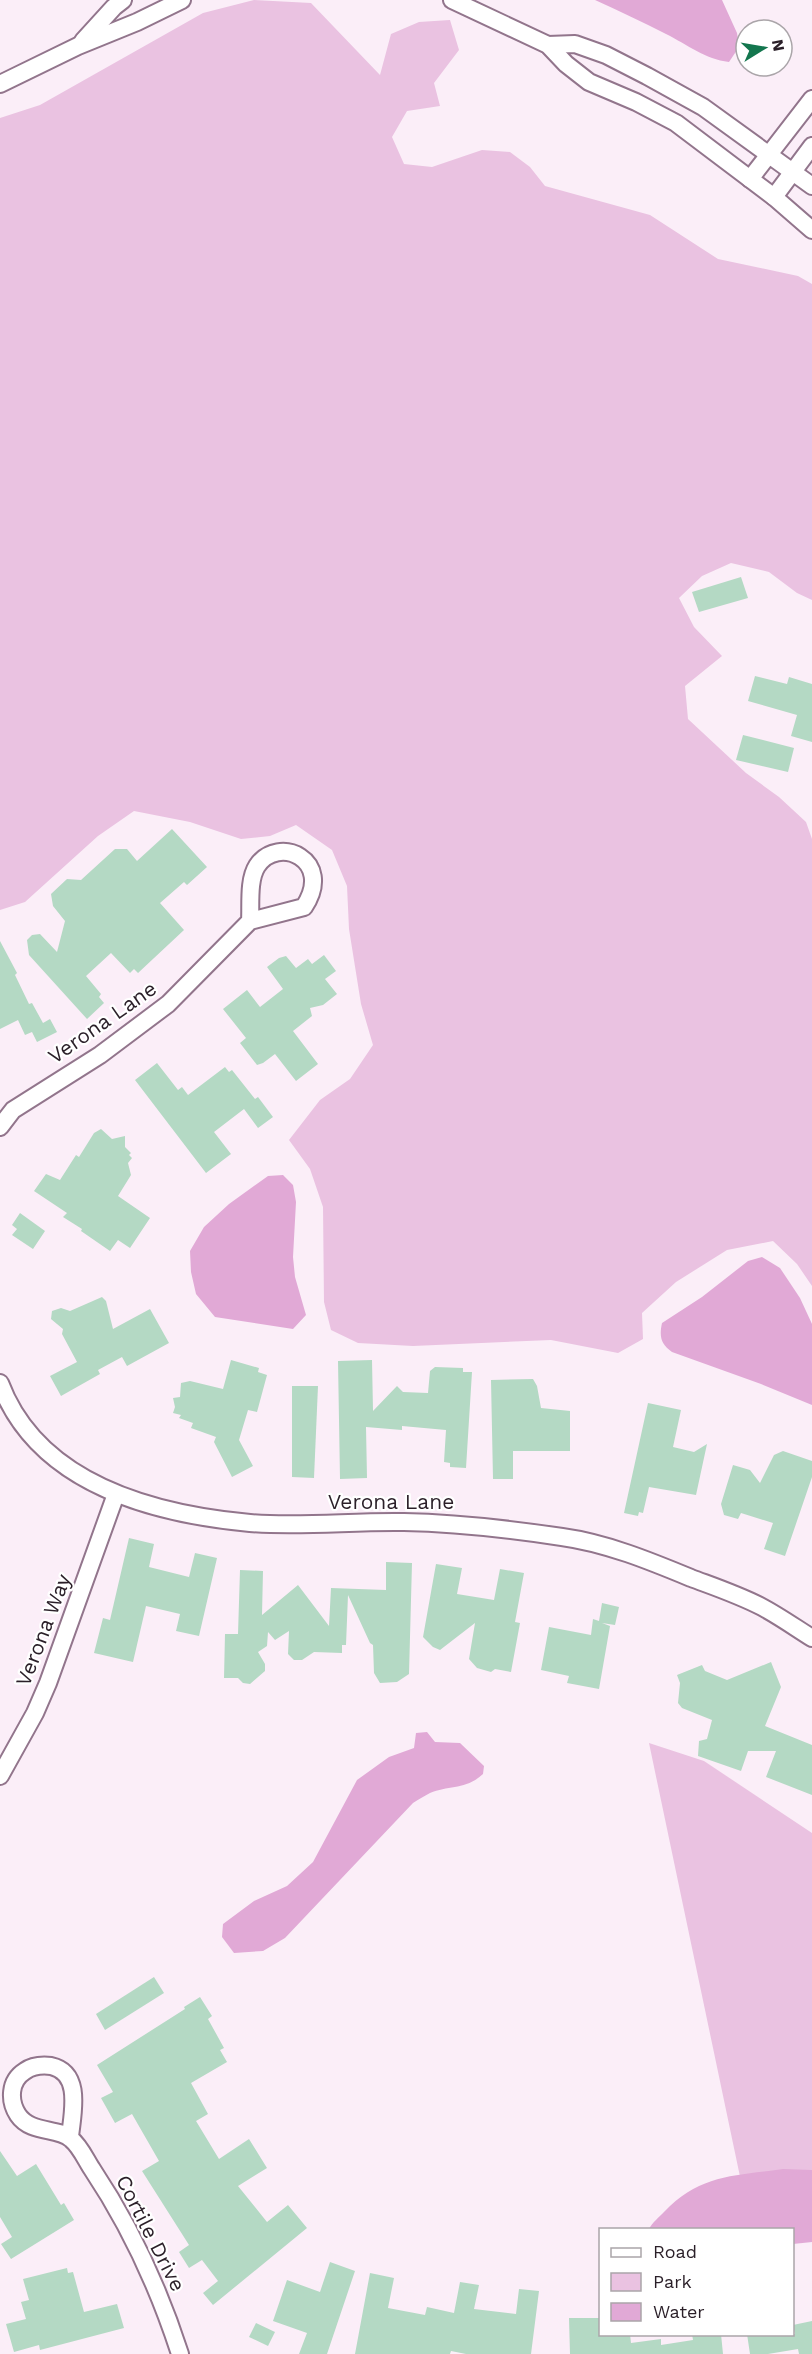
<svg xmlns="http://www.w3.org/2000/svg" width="812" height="2354" font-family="'Work Sans',sans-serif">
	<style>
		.green { fill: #eac2e1 }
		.water { fill: #e1a9d6 }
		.building { fill: #b4d9c4 }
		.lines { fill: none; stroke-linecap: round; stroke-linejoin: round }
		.street-casing { stroke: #92758c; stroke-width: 20 }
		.street { stroke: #fff; stroke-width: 16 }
		.labels { text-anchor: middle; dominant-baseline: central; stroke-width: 4.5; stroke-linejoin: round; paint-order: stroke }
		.street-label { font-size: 21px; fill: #2a1f28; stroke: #fff }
	</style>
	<rect width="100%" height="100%" fill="#fbeef8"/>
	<!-- green -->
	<g class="green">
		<polygon points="254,0 311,3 380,75 391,34 419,22 450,20 459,50 434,83 440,106 407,111 392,137 404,164 432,167 482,150 510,152 530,167 545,186 650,215 718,259 798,276 812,284 812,600 797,593 769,572 731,563 702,576 679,598 694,627 722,656 685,686 688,719 746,773 779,797 806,822 812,839 812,1286 797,1264 773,1241 727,1250 676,1282 642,1313 643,1339 618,1353 551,1340 413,1346 358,1343 331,1330 324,1302 323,1207 310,1169 289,1140 320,1100 350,1079 373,1045 361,1004 349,929 347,886 332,850 296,825 270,836 241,839 190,822 134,811 98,836 25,902 0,910 0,118 40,105 203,13"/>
		<polygon points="649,1743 704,1761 812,1833 812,2239 792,2230 751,2229"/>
	</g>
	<!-- water -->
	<g class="water">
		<path d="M595 0H722L737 33 739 47 729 62C705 59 688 45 666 34 643 22 619 11 595 0Z"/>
		<polygon points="283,1175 293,1185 296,1202 293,1257 295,1277 306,1315 293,1329 215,1317 196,1294 191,1272 190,1251 204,1227 229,1204 268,1176"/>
		<path d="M762 1257 780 1268 800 1298 812 1324V1405L761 1384 672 1352C661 1344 659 1337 662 1323L702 1297 748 1261Z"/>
		<path d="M427 1732 435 1742 460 1743 484 1766 483 1774C466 1790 449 1785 430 1793 424 1796 418 1800 413 1803L285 1938 263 1951 234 1953 222 1937 223 1924 254 1901 287 1886 313 1862 357 1780 389 1757 414 1748 416 1733Z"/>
		<path d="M783 2169 812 2170V2242L793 2244 792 2230 649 2229C652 2223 659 2217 664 2212 700 2174 735 2176 783 2169Z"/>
	</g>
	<!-- building -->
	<g class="building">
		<polygon points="741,577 748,598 699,612 692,592"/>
		<polygon points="755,676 787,684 789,677 812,684 812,742 791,736 797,715 748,701"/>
		<polygon points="743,735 794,748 788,772 736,760"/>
		<polygon points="172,829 207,867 187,885 184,882 160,903 184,930 138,973 134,969 130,973 111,953 86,976 101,994 99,997 104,1003 87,1019 29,955 27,940 32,935 40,934 57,952 65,921 53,906 51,894 67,879 81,880 115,849 127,849 137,861"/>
		<polygon points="0,941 17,973 15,975 29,1004 32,1003 43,1023 50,1019 57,1032 37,1042 32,1032 25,1035 18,1020 0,1029"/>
		<polygon points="324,955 336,971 325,979 337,994 323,1005 310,1008 312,1016 293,1031 318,1064 296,1081 275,1054 263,1063 257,1065 240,1043 246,1038 223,1009 247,990 260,1007 283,989 267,967 279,958 286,956 296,968 308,959 312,964"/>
		<polygon points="157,1063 178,1090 182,1087 188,1095 225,1067 229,1072 232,1070 255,1099 258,1097 273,1117 258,1128 244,1109 214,1132 231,1154 206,1173 135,1080"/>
		<polygon points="101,1129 112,1139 125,1136 125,1147 131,1153 129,1155 132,1158 128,1163 131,1175 118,1196 150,1218 130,1248 118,1240 110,1251 81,1231 82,1229 63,1217 67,1213 34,1191 46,1174 60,1180 76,1155 79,1157 94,1133"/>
		<polygon points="20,1213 45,1231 33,1249 12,1235 17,1229 12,1225"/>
		<polygon points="102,1297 106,1301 113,1329 150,1309 169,1343 127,1366 122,1357 98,1370 100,1374 61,1396 50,1376 77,1362 62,1334 63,1329 51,1319 52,1311 61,1308 70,1311"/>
		<polygon points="231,1360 259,1368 258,1372 267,1375 257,1412 248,1410 239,1440 253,1466 232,1477 214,1442 216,1437 191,1428 193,1423 179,1418 181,1415 173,1413 175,1407 173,1398 180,1397 181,1383 190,1381 223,1389"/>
		<polygon points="372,1360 373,1411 397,1386 403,1392 428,1393 430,1371 435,1367 463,1368 463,1372 472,1372 466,1468 450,1467 450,1463 444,1462 446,1430 402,1426 402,1430 366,1427 367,1478 340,1479 338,1361"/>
		<polygon points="533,1379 537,1386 541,1408 570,1411 570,1451 513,1451 513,1479 493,1479 491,1380"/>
		<polygon points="292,1386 318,1386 314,1478 292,1477"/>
		<polygon points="648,1403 681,1410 673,1447 694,1452 707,1444 696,1495 649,1487 643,1513 639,1512 638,1516 624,1513"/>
		<polygon points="783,1451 812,1461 812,1477 785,1556 764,1549 773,1523 741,1513 738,1519 724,1515 721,1504 733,1465 750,1470 760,1483 774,1455"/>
		<polygon points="129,1538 154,1544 149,1567 189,1577 195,1553 217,1558 199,1636 176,1631 180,1614 146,1606 133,1662 94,1653 103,1618 110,1620"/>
		<polygon points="386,1562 412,1563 409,1674 397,1682 380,1683 374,1673 373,1645 370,1643 348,1595 346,1645 342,1645 342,1653 314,1652 302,1660 294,1660 288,1654 289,1631 275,1640 268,1632 267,1646 258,1652 265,1664 265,1671 250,1684 243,1683 238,1678 224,1678 225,1634 238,1634 240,1570 263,1571 262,1615 298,1585 329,1626 331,1588 386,1590"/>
		<polygon points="436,1564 462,1568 457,1594 494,1600 500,1569 524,1573 515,1622 520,1623 511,1672 495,1669 491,1672 477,1668 469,1659 475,1623 440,1650 433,1647 423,1637"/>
		<polygon points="602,1603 619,1607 615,1625 602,1623 610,1626 599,1689 567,1683 569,1676 541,1670 549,1627 591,1635 593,1619 599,1621"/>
		<polygon points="771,1662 781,1687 765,1726 812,1745 812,1795 766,1777 776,1751 748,1751 741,1771 698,1756 699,1741 707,1739 712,1720 682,1708 678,1703 680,1683 677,1675 702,1665 705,1671 727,1680"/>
		<polygon points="154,1977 164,1993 105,2030 96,2014"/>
		<polygon points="200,1997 212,2016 208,2019 224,2048 220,2050 227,2062 191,2083 208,2114 196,2121 219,2159 249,2139 267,2168 238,2186 267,2222 288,2205 307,2228 213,2305 203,2293 218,2281 202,2260 189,2268 179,2252 189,2245 142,2171 159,2161 132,2114 115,2123 101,2098 113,2092 97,2065 185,2009 184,2007"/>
		<polygon points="0,2151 17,2176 36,2164 61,2205 64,2203 74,2220 11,2259 1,2244 12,2237 0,2217"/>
		<polygon points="330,2262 355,2271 327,2354 299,2354 307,2333 273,2321 287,2280 320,2292"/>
		<polygon points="67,2268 68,2273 73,2272 84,2312 117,2304 124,2328 40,2350 39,2345 14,2352 6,2324 26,2319 21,2302 29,2300 23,2279"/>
		<polygon points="370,2273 394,2278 388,2308 425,2315 427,2307 454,2313 460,2282 479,2285 474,2309 516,2314 519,2289 539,2291 531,2354 466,2354 451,2351 450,2354 355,2354"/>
		<polygon points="569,2318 600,2318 600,2334 630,2334 631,2343 661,2339 661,2345 693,2340 692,2334 721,2334 723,2354 570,2354"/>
		<polygon points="812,2321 812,2354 799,2354 798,2349 768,2354 750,2354 747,2334 795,2334 793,2325"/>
		<polygon points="256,2323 275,2332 268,2346 249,2337"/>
	</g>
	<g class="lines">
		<!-- street casing -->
		<g class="street-casing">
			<g id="street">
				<polyline points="452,0 548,45 566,64 589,82 636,102 676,123 774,197 812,230"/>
				<polyline points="83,41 114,7 123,0"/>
				<polyline points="548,45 575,44 606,55 647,76 703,107 812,186"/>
				<polyline points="0,84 78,46 137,22 182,0"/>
				<polyline points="750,179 812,99"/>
				<polyline points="774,197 812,146"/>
				<path d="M0 1127 13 1110 100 1055 168 1004 250 921 304 907C335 860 278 834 257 866 248 880 251 905 250 921"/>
				<path d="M0 1383C38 1484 153 1514 250 1523 301 1527 353 1521 404 1522 457 1523 509 1529 562 1537 606 1543 650 1561 691 1578 715 1587 739 1595 762 1607 779 1616 796 1628 812 1638"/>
				<polyline points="0,1776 35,1713 48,1683 116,1494"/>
				<path d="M70 2137C72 2115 83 2073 51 2066 42 2065 32 2066 25 2071 9 2081 9 2101 18 2115 31 2134 58 2127 71 2139 80 2146 86 2160 92 2169 130 2226 159 2289 180 2354"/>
			</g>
		</g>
		<!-- street -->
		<use href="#street" class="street"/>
	</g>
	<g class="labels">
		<!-- street labels -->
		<g class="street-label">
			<text transform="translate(102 1022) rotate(-35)">Verona Lane</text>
			<text x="391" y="1501">Verona Lane</text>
			<text transform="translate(43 1630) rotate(-69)">Verona Way</text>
			<text transform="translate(151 2233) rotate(63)">Cortile Drive</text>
		</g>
	</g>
	<!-- legend -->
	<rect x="599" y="2228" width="195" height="108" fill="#ffffff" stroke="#aaa5a9" stroke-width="1.5"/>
	<rect x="611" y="2248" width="30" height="9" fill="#ffffff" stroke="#aaa5a9" stroke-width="1.5"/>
	<text x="653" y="2258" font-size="18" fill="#2a1f28">Road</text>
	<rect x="611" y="2273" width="30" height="18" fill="#eac2e1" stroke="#aaa5a9" stroke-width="1.5"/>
	<text x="653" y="2288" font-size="18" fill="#2a1f28">Park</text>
	<rect x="611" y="2303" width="30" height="18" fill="#e1a9d6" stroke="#aaa5a9" stroke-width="1.5"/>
	<text x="653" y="2318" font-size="18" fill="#2a1f28">Water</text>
	<!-- north arrow -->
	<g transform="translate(764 48) rotate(79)"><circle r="28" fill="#ffffff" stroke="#aaa5a9" stroke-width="1.5"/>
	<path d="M0-4.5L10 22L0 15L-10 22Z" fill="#13764e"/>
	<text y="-9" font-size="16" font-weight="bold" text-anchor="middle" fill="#2a1f28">N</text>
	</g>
</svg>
